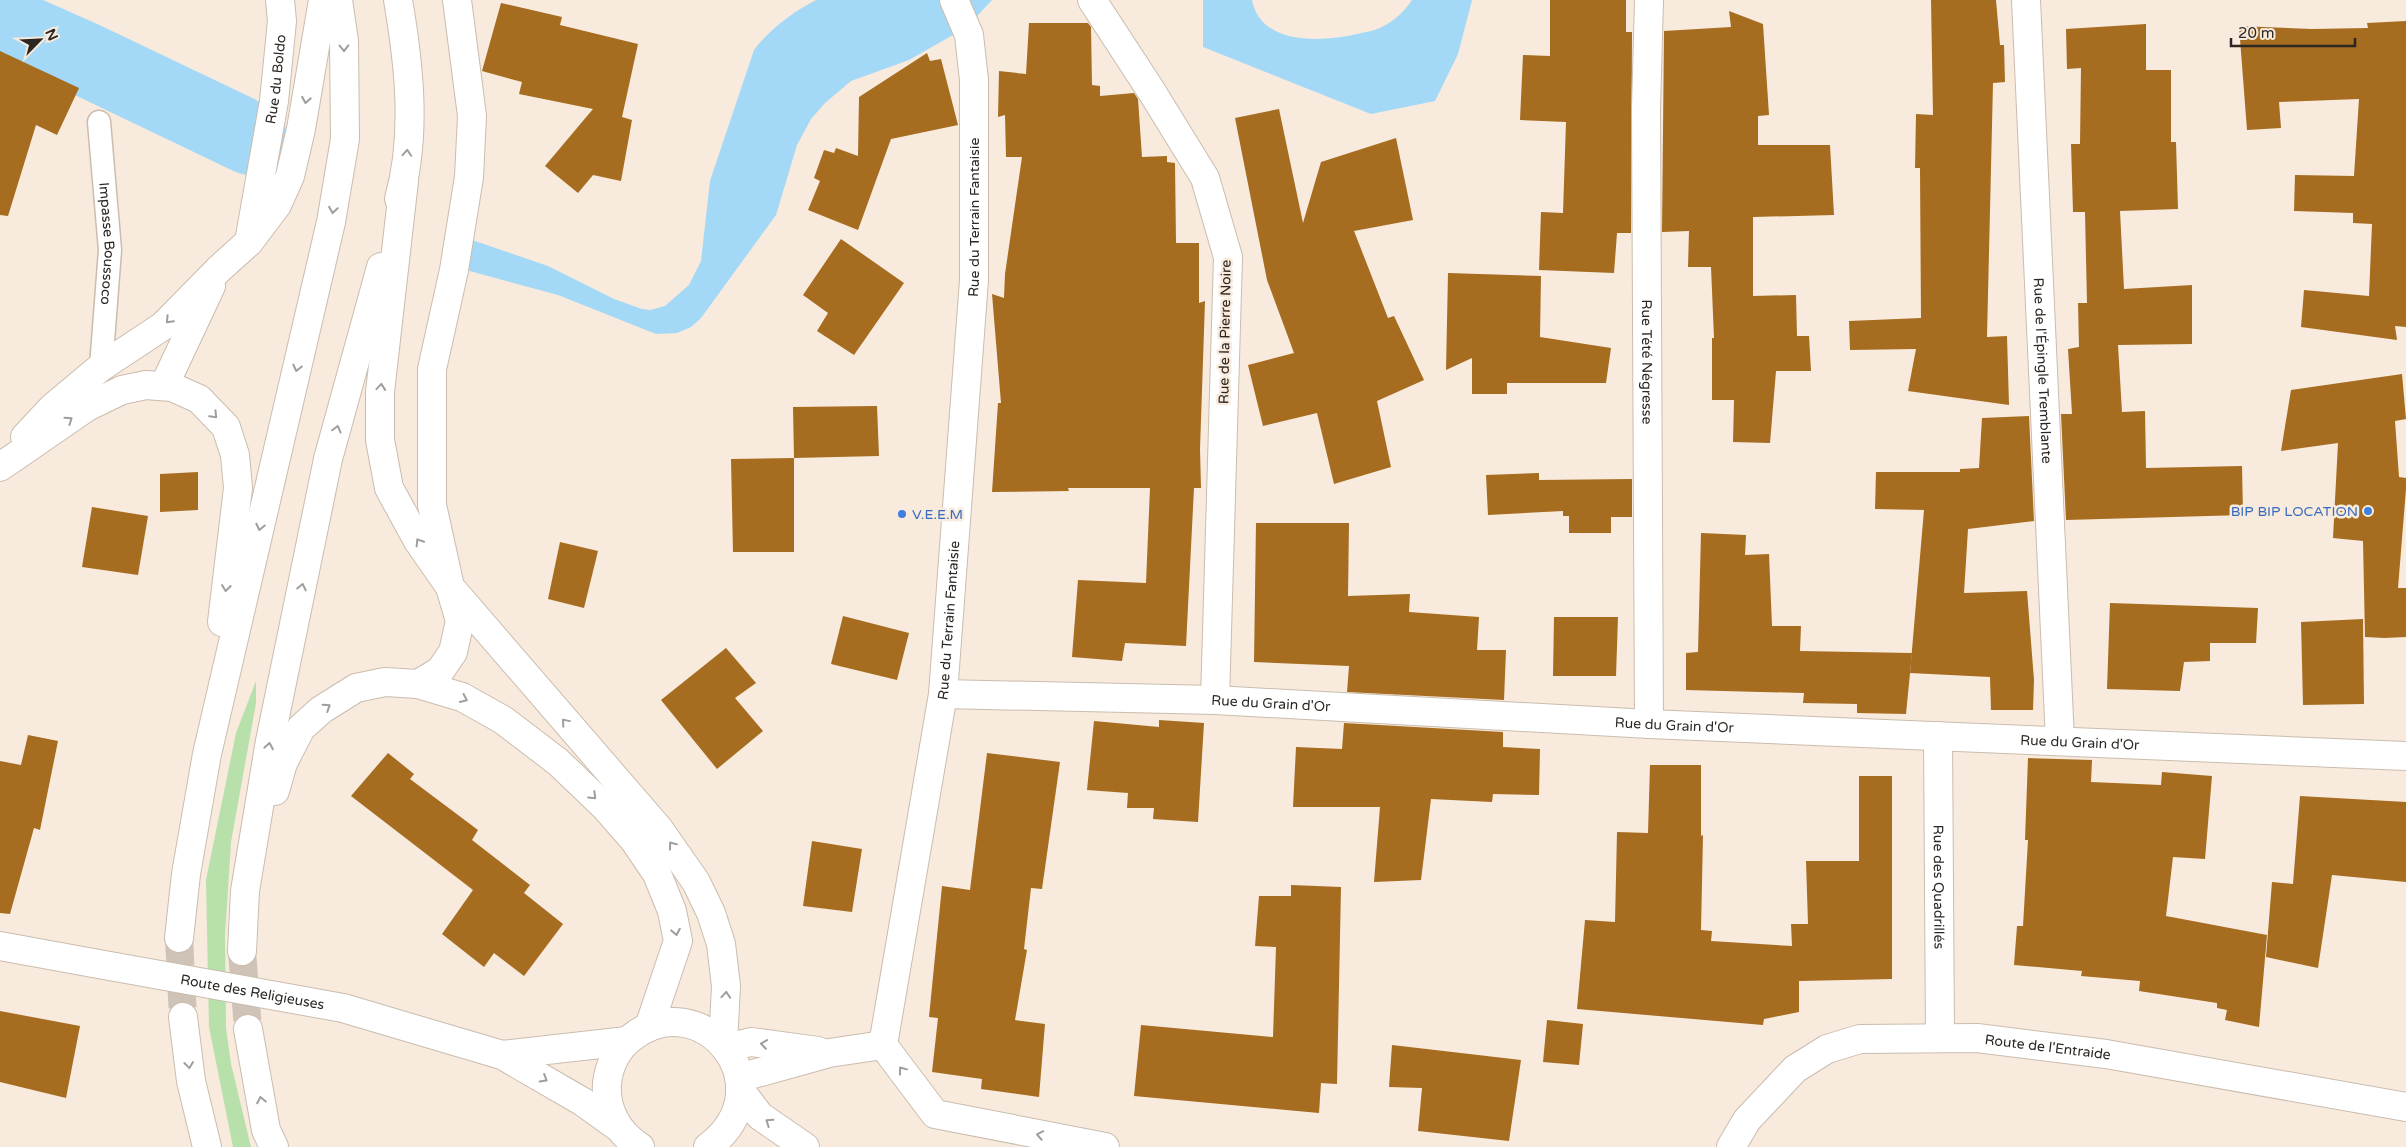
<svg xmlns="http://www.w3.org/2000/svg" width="2406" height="1147" font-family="'Varela Round',sans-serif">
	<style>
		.green { fill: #b7e0aa }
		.water { fill: #a3d8f6 }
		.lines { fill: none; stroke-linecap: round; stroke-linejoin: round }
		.river { stroke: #a3d8f6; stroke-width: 74 }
		.building { fill: #a66c20 }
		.highway-tunnel { stroke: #cfc3b7; stroke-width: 28; stroke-dasharray: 28 14; stroke-linecap: butt }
		.lane-casing { stroke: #cabdaf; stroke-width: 25 }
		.street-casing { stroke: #cabdaf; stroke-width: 30 }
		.secondary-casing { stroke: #cabdaf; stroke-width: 30 }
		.highway-casing { stroke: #cabdaf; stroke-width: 30 }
		.lane { stroke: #fff; stroke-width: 22 }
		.street { stroke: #fff; stroke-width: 28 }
		.secondary { stroke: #fff; stroke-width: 28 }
		.highway { stroke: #fff; stroke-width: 28 }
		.secondary-bridge-casing { stroke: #cabdaf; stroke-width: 30; stroke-linecap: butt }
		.secondary-bridge { stroke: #fff; stroke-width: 28 }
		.oneway { stroke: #a09e9c }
		.shop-dot { fill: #3f7fe0; stroke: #f8eadc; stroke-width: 2 }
		.labels { text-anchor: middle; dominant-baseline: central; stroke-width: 5; stroke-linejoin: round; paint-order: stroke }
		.street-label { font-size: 14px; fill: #2c2722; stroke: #f8eadc }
		.shop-label { font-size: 14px; fill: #366cbe; stroke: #f8eadc; text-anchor: end }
	</style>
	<rect width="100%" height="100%" fill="#f8eadc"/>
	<!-- green -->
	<polygon class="green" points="256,681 256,703 231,842 225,935 226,1028 231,1064 251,1147 233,1147 209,1027 206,880 236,733"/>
	<!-- water -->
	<g class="water">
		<path d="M816 0H992L967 27 909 60 851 81 825 103 811 119 797 145 776 215 701 318 691 327 677 333 656 334 558 295 466 270 472 240 548 266 614 299 642 309 650 310 665 306 689 285 701 261 710 181 754 50C770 29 793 12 816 0Z"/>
		<path d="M1203 0H1252C1261 46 1322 42 1357 34 1365 32 1373 31 1380 28 1393 22 1404 12 1412 0H1472L1458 54 1435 101 1371 114 1203 47Z"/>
		<polygon points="0,7 55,26 125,58 206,81 220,92 231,107 224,153 52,61 12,51 0,51"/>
	</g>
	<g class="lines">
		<!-- river -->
		<polyline class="river" points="0,28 17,29 83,58 250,138"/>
	</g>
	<!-- building -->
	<g class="building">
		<polygon points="1550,0 1626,0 1626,32 1632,32 1631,233 1617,233 1614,273 1539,270 1541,212 1563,213 1566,122 1520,120 1523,55 1550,56"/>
		<polygon points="1931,0 1996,0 2000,45 2004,45 2005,82 1993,83 1987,337 2007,336 2009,405 1908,391 1916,349 1850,350 1849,321 1921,318 1920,168 1915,168 1916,114 1933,115"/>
		<polygon points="501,3 562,17 560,25 638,44 622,117 632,120 621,181 593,175 578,193 545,166 593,109 519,94 522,82 482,71"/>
		<polygon points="1729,11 1763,24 1769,115 1758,116 1758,145 1830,145 1834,215 1753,217 1753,296 1796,295 1797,336 1809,336 1811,371 1776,371 1770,443 1733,442 1734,400 1712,400 1712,338 1714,338 1711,267 1688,267 1689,231 1662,232 1664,31 1731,27"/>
		<polygon points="2406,21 2406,327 2395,326 2397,340 2301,327 2304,290 2369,296 2372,224 2353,223 2353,213 2294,211 2295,175 2354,176 2359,99 2279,102 2281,128 2247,130 2239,26 2312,29 2368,28 2367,23"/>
		<polygon points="1029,23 1088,23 1091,27 1092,85 1100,86 1100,96 1134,93 1138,99 1142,157 1167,156 1167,162 1175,163 1176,243 1199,243 1199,303 1205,301 1200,449 1201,488 1194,488 1186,646 1125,643 1122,661 1072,657 1078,580 1146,583 1150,488 1068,488 1069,491 992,492 998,403 1001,403 992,294 1004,298 1005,274 1022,157 1006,157 1005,115 998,117 999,71 1026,74"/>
		<polygon points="2146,24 2146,70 2171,70 2171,142 2176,142 2178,209 2120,211 2124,289 2192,285 2192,344 2118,345 2122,412 2145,411 2146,468 2242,466 2243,515 2066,520 2061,414 2072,414 2068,349 2079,347 2078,303 2087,303 2085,212 2073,212 2071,144 2080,144 2081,68 2067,69 2066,29"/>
		<polygon points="0,51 79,88 57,135 36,125 8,216 0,215"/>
		<polygon points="927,53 930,61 941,59 958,125 891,139 858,230 808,210 820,181 814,178 824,150 834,153 836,148 858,156 859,97"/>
		<polygon points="1279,109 1303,223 1321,162 1396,138 1413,220 1354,231 1388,318 1394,316 1424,380 1377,401 1391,467 1334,484 1317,413 1263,426 1248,365 1294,353 1267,280 1235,118"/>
		<polygon points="841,239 904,283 854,355 817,331 828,313 803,295"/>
		<polygon points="1448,273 1541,276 1540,337 1611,348 1606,383 1507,383 1507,394 1472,394 1472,358 1446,370"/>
		<polygon points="2402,374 2406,419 2395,421 2399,477 2406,478 2406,489 2398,588 2406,588 2406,637 2384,638 2365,637 2363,541 2333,538 2338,443 2281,451 2291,390"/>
		<polygon points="877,406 879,456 794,458 793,407"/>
		<polygon points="2029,416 2034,521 1968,529 1964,593 2027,591 2034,680 2033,710 1991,710 1990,677 1910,673 1924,510 1875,509 1876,472 1960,472 1960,469 1979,468 1982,418"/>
		<polygon points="794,458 794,552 733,552 731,459"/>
		<polygon points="198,472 198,510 160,512 160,474"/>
		<polygon points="1539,473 1539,480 1632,479 1632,517 1611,517 1611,533 1569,533 1569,516 1563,516 1563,511 1488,515 1486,475"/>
		<polygon points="92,507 148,516 138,575 82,567"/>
		<polygon points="1256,523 1349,523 1348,596 1410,594 1409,612 1479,617 1477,650 1506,650 1504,700 1347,692 1349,666 1254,662"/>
		<polygon points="1701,533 1746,535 1745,555 1769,554 1772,626 1801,626 1800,651 1912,653 1906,714 1857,713 1857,704 1803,703 1804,693 1686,690 1686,653 1698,652"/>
		<polygon points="560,542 598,551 584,608 548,599"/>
		<polygon points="2110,603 2258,608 2256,643 2210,643 2210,661 2184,662 2180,691 2107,689"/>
		<polygon points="843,616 909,633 897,680 831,664"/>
		<polygon points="1554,617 1618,617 1616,676 1553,676"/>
		<polygon points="2363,619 2364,704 2303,705 2301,622"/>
		<polygon points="726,648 756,683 735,698 763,731 717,769 661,700"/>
		<polygon points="1159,720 1204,723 1198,822 1153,819 1154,808 1127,808 1128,793 1087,790 1094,721 1159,727"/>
		<polygon points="1344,723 1503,732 1503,747 1540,749 1539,795 1493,794 1492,802 1431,799 1421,880 1374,882 1380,807 1293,807 1296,747 1342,749"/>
		<polygon points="28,735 58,741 40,830 34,828 10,914 0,913 0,761 21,765"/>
		<polygon points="388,753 414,774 410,779 478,830 472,840 530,885 524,893 563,924 524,976 494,953 484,967 442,934 473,890 351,796"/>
		<polygon points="987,753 1060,762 1042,889 1031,888 1024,949 1027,950 1015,1020 1045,1024 1039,1097 981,1089 982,1079 932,1072 938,1018 929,1017 942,886 970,890"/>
		<polygon points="2028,758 2092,760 2091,782 2161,785 2162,772 2212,776 2205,859 2173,857 2166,916 2267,935 2259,1027 2225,1020 2227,1010 2217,1008 2217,1003 2139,991 2140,981 2081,976 2082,971 2014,965 2017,926 2023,926 2028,840 2025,840"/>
		<polygon points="1650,765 1701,765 1701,836 1703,835 1701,930 1712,931 1711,941 1792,946 1791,924 1808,924 1806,861 1859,861 1859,776 1892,776 1892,979 1799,981 1799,1012 1764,1019 1763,1025 1577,1009 1585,920 1615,922 1617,832 1648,833"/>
		<polygon points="2300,796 2406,802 2406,882 2332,875 2318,968 2266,957 2272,882 2293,884"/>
		<polygon points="812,841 862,849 852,912 803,906"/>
		<polygon points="1291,885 1341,887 1337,1084 1321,1083 1319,1113 1134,1096 1141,1025 1273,1037 1276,947 1255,946 1259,896 1291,896"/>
		<polygon points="0,1011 80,1026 66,1098 0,1082"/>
		<polygon points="1547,1020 1583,1024 1579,1065 1543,1062"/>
		<polygon points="1392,1045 1521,1060 1509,1141 1418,1131 1422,1088 1389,1087"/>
	</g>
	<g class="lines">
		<!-- highway-tunnel -->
		<g class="highway-tunnel">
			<polyline points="179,938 183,1017"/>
			<polyline points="242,951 248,1029"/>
		</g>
		<!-- lane casing -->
		<g class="lane-casing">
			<g id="lane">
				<path id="s1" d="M99 122 110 250 101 367"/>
			</g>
		</g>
		<!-- street casing -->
		<g class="street-casing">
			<g id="street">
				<polyline points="1092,0 1152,92 1205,178 1228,257 1215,700"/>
				<path id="s2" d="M1649 0 1646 109 1649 724"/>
				<path id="s3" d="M2026 0 2060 741"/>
				<path id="s4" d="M249 242 274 101 282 21 280 0"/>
				<polyline points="418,684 440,671 453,652 460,621 450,587 432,505 432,369 454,270 469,177 472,116 457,0"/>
				<path id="s5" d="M943 694 1215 700 1649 724 2406 756"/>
				<path id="s6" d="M1938 736 1940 1038"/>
				<polyline points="726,1048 751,1042 818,1051"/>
				<path id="s7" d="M739 1078 829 1053 883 1045 943 694 974 280V80L969 35 954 0"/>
			</g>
		</g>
		<!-- secondary casing -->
		<g class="secondary-casing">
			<g id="secondary">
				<polyline points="0,946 93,963"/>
				<polyline points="343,1008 502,1055 583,1102 618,1127"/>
				<polyline points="883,1045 935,1114 1105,1147"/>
				<polyline points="502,1055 627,1041"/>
				<polyline points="740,1090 760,1116 805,1147"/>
				<path d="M640 1147C618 1133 605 1110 607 1083 609 1066 617 1049 631 1038 700 982 789 1086 708 1147"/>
				<path id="s8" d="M1731 1147 1747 1120 1795 1069 1827 1049 1860 1039 1977 1038 2106 1054 2406 1107"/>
			</g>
		</g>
		<!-- highway casing -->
		<g class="highway-casing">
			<g id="highway">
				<path d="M398 0C409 64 417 135 399 199"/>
				<polyline points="404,181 380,392 380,440 389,488 418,541 450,587 659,829 696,882 711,913 721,944 726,986 723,1044"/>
				<polyline points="164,386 211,286"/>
				<polyline points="25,437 52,408 101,367 163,326 219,269 249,242 277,205 290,176 301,129 323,0"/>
				<polyline points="0,467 87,407 122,390 146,385 172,387 199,399 226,427 235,455 238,488 222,622"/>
				<polyline points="275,791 283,763 301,728 321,710 356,688 385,682 418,684 462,697 503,720 558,762 606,808 634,840 657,874 672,911 678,941 649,1027"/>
				<polyline points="179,938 186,874 207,754 331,222 345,139 344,41 338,0"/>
				<polyline points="242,951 245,891 270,741 328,459 381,267"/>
				<polyline points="183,1017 191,1081 207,1147"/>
				<polyline points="248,1029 266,1130 274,1147"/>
			</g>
		</g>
		<!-- lane -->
		<use href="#lane" class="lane"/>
		<!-- street -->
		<use href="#street" class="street"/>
		<!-- secondary -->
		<use href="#secondary" class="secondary"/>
		<!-- highway -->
		<use href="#highway" class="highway"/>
		<!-- secondary-bridge casing -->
		<g class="secondary-bridge-casing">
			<g id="secondary-bridge">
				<path id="s9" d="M93 963 343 1008"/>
			</g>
		</g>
		<!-- secondary-bridge -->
		<use href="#secondary-bridge" class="secondary-bridge"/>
	</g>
	<!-- one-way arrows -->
	<defs><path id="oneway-chevron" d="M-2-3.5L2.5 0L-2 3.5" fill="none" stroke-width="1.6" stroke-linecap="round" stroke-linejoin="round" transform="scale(1.25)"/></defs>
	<g class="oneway">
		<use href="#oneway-chevron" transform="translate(344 48) rotate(89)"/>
		<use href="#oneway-chevron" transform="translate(306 100) rotate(100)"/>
		<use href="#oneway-chevron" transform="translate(407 153) rotate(-86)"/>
		<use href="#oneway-chevron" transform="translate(333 210) rotate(99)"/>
		<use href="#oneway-chevron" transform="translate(169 320) rotate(134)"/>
		<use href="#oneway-chevron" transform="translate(297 368) rotate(103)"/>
		<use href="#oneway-chevron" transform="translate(381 387) rotate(-85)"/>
		<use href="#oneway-chevron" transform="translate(214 415) rotate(46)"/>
		<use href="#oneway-chevron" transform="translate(69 420) rotate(-34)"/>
		<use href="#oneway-chevron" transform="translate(337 429) rotate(-75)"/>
		<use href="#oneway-chevron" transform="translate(260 527) rotate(103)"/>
		<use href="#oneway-chevron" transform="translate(419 542) rotate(-122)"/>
		<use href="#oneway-chevron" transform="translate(302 587) rotate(-78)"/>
		<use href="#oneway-chevron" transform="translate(226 588) rotate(97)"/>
		<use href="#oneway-chevron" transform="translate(464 699) rotate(25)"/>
		<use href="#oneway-chevron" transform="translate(327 707) rotate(-33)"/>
		<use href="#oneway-chevron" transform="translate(565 722) rotate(-130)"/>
		<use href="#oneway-chevron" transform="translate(269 746) rotate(-80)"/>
		<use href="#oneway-chevron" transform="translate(593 796) rotate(44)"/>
		<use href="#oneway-chevron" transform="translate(672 845) rotate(-127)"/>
		<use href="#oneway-chevron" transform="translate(676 932) rotate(79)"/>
		<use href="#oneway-chevron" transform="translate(726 995) rotate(-86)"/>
		<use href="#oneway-chevron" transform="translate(764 1044) rotate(-172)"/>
		<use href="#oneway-chevron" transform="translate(189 1065) rotate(83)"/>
		<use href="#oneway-chevron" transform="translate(902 1070) rotate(-127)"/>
		<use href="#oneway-chevron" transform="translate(544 1079) rotate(31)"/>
		<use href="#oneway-chevron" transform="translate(261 1100) rotate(-101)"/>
		<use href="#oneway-chevron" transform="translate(769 1122) rotate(-146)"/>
		<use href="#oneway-chevron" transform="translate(1040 1135) rotate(-169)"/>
	</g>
	<!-- markers -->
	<g class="shop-dot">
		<circle cx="2368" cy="511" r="5"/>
		<circle cx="902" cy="514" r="5"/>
	</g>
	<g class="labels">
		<!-- street labels -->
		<g class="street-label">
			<text stroke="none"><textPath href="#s4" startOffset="165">Rue du Boldo</textPath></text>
			<text stroke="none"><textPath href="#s7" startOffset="982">Rue du Terrain Fantaisie</textPath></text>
			<text stroke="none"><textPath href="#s1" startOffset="122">Impasse Boussoco</textPath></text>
			<text transform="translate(1225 332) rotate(-89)">Rue de la Pierre Noire</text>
			<text stroke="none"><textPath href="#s2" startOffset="362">Rue Tété Négresse</textPath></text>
			<text stroke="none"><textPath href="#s3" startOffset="371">Rue de l'Épingle Tremblante</textPath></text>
			<text stroke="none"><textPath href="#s7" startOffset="578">Rue du Terrain Fantaisie</textPath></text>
			<text stroke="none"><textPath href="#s5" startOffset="328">Rue du Grain d'Or</textPath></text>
			<text stroke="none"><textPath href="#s5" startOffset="732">Rue du Grain d'Or</textPath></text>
			<text stroke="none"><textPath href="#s5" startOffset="1138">Rue du Grain d'Or</textPath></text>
			<text stroke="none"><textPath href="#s6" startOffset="151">Rue des Quadrillés</textPath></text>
			<text stroke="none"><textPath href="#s9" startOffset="162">Route des Religieuses</textPath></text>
			<text stroke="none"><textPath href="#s8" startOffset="362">Route de l'Entraide</textPath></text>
		</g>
		<!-- shop labels -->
		<g class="shop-label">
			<text x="2358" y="511">BIP BIP LOCATION</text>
			<text x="912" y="514" text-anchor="start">V.E.E.M</text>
		</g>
	</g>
	<!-- north arrow -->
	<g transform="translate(40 40) rotate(66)" stroke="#f8eadc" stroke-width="4" paint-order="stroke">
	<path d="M0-4L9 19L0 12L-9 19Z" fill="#2c2722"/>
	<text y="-8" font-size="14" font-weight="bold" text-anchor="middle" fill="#2c2722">N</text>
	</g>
	<!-- scale -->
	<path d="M2231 38v8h124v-8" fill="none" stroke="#2c2722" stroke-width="2.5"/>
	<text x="2238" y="38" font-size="15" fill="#2c2722" stroke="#f8eadc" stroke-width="4" paint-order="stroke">20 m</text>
</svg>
